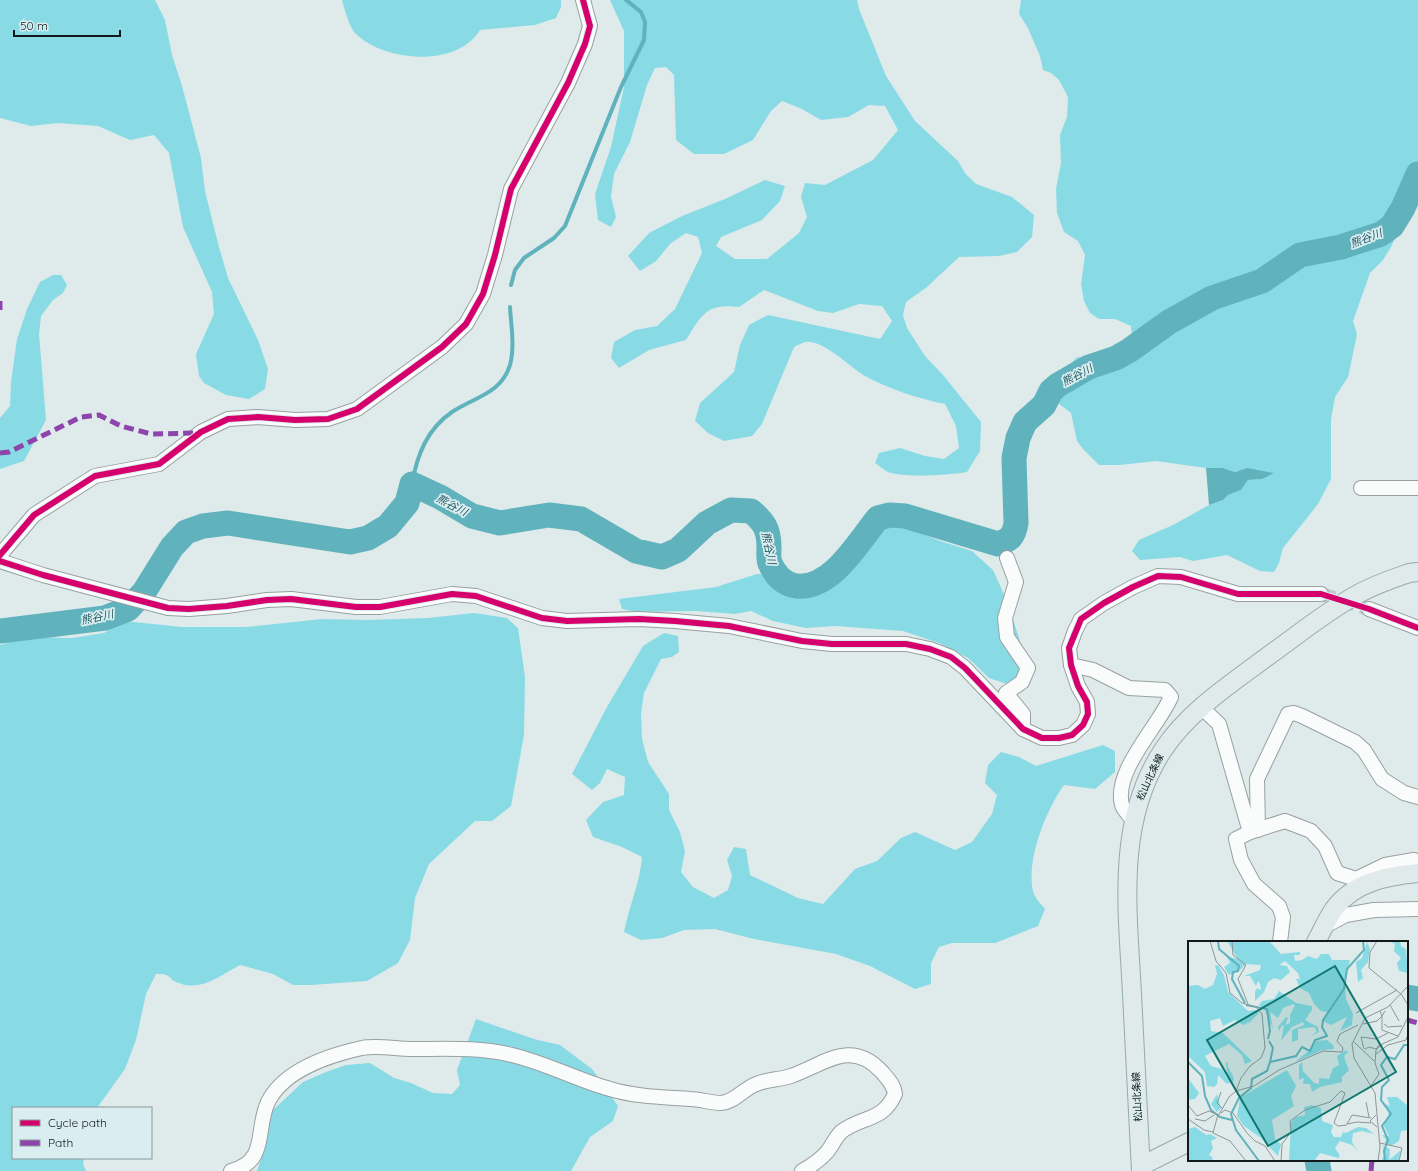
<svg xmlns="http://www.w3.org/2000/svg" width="1418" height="1171" font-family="Quicksand,'Noto Sans JP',sans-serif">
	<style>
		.green { fill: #88dbe5 }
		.water { fill: #60b3bc }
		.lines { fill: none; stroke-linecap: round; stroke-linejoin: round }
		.stream { stroke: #60b3bc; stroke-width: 4 }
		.river { stroke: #60b3bc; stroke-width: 25 }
		.minor-tunnel { stroke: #c0cbcc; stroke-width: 14; stroke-dasharray: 14 7; stroke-linecap: butt }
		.minor-casing { stroke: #98a0a1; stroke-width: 16 }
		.major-casing { stroke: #95aaac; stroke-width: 20 }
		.minor { stroke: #fafcfc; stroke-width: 14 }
		.major { stroke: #e0eaeb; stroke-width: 18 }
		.quiet { stroke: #8e44ad; stroke-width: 5; stroke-dasharray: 10 5; stroke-linecap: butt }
		.cycleway-casing { stroke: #daedf0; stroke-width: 8 }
		.cycleway { stroke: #d6006c; stroke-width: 6 }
		.labels { text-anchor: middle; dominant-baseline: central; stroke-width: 3.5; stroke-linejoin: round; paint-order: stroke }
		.street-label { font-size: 10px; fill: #12191a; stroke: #daedf0 }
		.water-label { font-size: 11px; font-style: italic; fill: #215c63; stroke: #daedf0 }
		.inset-river { fill: none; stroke: #60b3bc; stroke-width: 2 }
		.inset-road { fill: none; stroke: #8d9697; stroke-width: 1 }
		.view { fill: #0f766e; fill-opacity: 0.15; stroke: #0f766e; stroke-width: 2 }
		.inset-edge { fill: none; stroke: #12191a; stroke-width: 2 }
	</style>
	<rect width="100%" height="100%" fill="#dfeaeb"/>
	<!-- green -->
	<g class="green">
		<polygon points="0,0 155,0 165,20 172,55 182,86 201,158 205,191 219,247 228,278 258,340 268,369 265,389 249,399 226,395 204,383 199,376 196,354 214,314 212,292 183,227 169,153 154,135 130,140 98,126 58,123 31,126 0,118"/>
		<path d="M342 0H561V7L556 18 535 25 480 30C457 68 385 62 356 34 350 29 344 8 342 0Z"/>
		<path d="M610 0H857L859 9 886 76 915 121 958 161 965 173 976 184 1012 197 1034 215 1032 237 1017 252 999 256 959 257 927 287 906 302 903 315 907 328 925 356 943 375 981 422 980 451 967 472C950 475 904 478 888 472 883 470 879 465 875 463L879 453 900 448 925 456 944 459 959 448 956 426 945 404C920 399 889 389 867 377 851 369 824 339 805 342 802 343 797 345 794 347L762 424 752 436 724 441 708 433 695 421 700 403 734 372 740 345 749 325 768 315 880 339 892 321 882 306 859 304 833 313 818 311 764 290 739 307C707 303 702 314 686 340L649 350 619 368 611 358 614 342 635 330 657 326 675 309 702 253 698 237 686 233 671 243 656 261 640 271 628 256 649 233 682 216 725 199 765 180 785 186 780 201 762 220 721 237 716 246 735 259H767L799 233 807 217 801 197 805 183 825 185 873 160 898 130 885 106 869 105 848 117 821 120 802 109 782 101 771 111 753 140 724 154H694L676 140 674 75 666 67 655 68 647 85 630 142 614 174 611 197 616 217 611 227 598 220 595 194 611 147 624 87V31Z"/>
		<polygon points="1021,0 1418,0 1418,184 1391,247 1383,260 1370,273 1353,321 1357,334 1350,368 1348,377 1335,397 1331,419 1331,479 1318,504 1283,548 1279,563 1274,572 1260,571 1227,555 1193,561 1180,557 1140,560 1132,551 1139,540 1173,525 1209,505 1223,500 1228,495 1241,490 1248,480 1262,479 1247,468 1235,472 1223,468 1206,468 1156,461 1120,465 1099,465 1083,449 1077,441 1071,413 1058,403 1051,393 1060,375 1077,357 1106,360 1126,349 1132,339 1131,326 1115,319 1099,319 1090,313 1084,301 1081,284 1085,255 1078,241 1064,232 1057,213 1056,189 1061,163 1060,135 1067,117 1068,97 1059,80 1051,73 1043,70 1040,56 1028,28 1019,14"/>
		<polygon points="53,275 61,275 67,285 63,293 53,300 41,316 39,334 46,420 24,461 0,469 0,418 10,406 11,382 17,339 27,309 40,282"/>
		<polygon points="901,525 940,541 972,551 993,570 1007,601 1022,647 1023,667 1015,679 1007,684 989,678 968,658 939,643 903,631 835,626 806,628 773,621 751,611 735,614 696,611 636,612 622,609 619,599 716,587 757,574 791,576 815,573 847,555 879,527"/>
		<path d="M474 613 507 618 518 628 525 677 524 735 511 806 492 821H475L429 864 415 898 410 940 398 963 367 981 311 985H293L273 974 240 965C221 975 201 992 179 983 167 979 172 973 156 974L146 994 136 1040 125 1069 97 1108H13V1158H84L83 1164 86 1171H0V645L28 637 72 638 104 633 124 621 182 627H246L322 619 368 620 428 618Z"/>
		<path d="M664 633 678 636 679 652 672 657 661 659 644 693 641 713 642 739 648 762 669 794V810L680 832 685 851 681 872 693 887 714 898 728 890 732 876 727 860 734 847 746 849 750 875 798 898 823 904 855 869 877 861 901 838 915 832 955 850 972 842 992 814 997 795 985 783 988 765 1001 752 1019 757 1036 766 1103 745 1115 751V772L1095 789 1064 785C1046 810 1026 860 1033 891 1034 897 1041 904 1045 909L1038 926 995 943H952L939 947 931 963V984L915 989 870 966 836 954 754 939 715 929 684 930 662 938 641 940 624 932C629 906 640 883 642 857L622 847 593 837 586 820 603 802 624 795 625 777 607 769 600 783 592 790 572 774 607 707 643 646Z"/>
		<polygon points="476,1019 534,1039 560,1045 592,1069 618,1106 613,1121 590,1137 571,1171 257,1171 262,1156 256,1135 258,1124 303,1082 326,1072 346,1065 370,1063 394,1078 411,1083 433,1093 452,1094 460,1085 457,1070"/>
	</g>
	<!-- water -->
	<polygon class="water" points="1206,468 1223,468 1235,472 1247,468 1274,473 1262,479 1248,480 1241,490 1228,495 1223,500 1209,505"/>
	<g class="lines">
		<!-- stream -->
		<g class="stream">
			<polyline points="511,285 515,270 524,258 554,238 565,226 621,87 644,40 645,22 641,12 626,0"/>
			<path d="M412 484C417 455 427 429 452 412 474 397 501 394 510 365 515 346 511 326 510 307"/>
		</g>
		<!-- river -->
		<g class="river">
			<path d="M0 631 105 618 128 609 144 592 172 547 186 532 203 526 228 523 350 542 368 538 388 526 407 503 412 484 440 497 472 516 500 523 549 515 581 519 636 551 662 557 678 550 707 523 731 510 751 511C764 522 769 529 769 547 769 552 768 558 770 563 775 575 783 584 796 586 832 590 859 541 878 518L890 515 905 516 998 544C1010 540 1014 536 1016 523L1014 458 1018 438 1025 422 1044 405 1051 391 1058 385 1089 367 1116 358 1130 350 1169 322 1212 298 1262 281 1300 255 1341 247 1381 234 1392 226 1403 208 1418 174"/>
			<polyline points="1407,997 1418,999"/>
			<polyline points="1317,1160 1319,1171"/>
		</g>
		<!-- minor-tunnel -->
		<polyline class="minor-tunnel" points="1321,594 1369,609"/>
		<!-- minor casing -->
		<g class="minor-casing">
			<g id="minor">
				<polyline points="1361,488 1418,488"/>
				<polyline points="0,555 34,515 95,476 159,464 201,432 228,419 258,417 295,420 328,419 357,409 442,347 466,324 483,294 495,255 511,189 568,83 585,44 590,26 583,0"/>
				<polyline points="1007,558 1016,582 1005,618 1007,637 1028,668 1022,682 1006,693 1023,714 1023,729"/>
				<polyline points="0,561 43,575 168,608 189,609 227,606 267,600 291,599 356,607 380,607 452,594 476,596 542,618 567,621 639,619 675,621 729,626 802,641 832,644 906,644 930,649 951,657 965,668 1023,729 1042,738 1059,738 1072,735 1083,725 1088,714 1087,702 1078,686 1071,665 1069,648 1075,631 1081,619 1104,603 1133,587 1158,576 1181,577 1238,594 1321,594"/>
				<polyline points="1369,609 1418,628"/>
				<path d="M1071 665 1093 670 1129 688 1165 690 1171 697C1158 727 1113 771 1122 805 1123 810 1130 816 1133 820"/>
				<polyline points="1201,707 1219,724 1250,832"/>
				<polyline points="1258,830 1257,779 1288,714 1294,713 1302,716 1355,742 1364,750 1382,779 1404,793 1418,797"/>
				<polyline points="1325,926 1346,915 1374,910 1418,909"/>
				<polyline points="1280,942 1283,917 1279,906 1254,884 1241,860 1236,839 1250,832 1285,821 1311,831 1325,846 1337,873 1356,879 1385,865 1414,860"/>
				<path d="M231 1171C269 1161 255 1129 268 1102 284 1070 330 1055 362 1048 378 1045 397 1049 412 1049 446 1049 479 1047 512 1055 546 1063 577 1080 610 1089 637 1097 663 1097 690 1099 700 1099 711 1103 721 1103 734 1102 743 1090 754 1085 766 1079 779 1080 791 1076 825 1064 851 1038 882 1072 888 1079 894 1085 895 1094 883 1122 861 1116 841 1132 835 1138 832 1146 827 1152 820 1160 811 1166 802 1171"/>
			</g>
		</g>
		<!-- major casing -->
		<g class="major-casing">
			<g id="major">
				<path d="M1316 942C1322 931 1327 919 1334 909 1354 882 1387 876 1418 873"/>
				<polyline points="1141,1166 1189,1142"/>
				<path d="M1141 1171C1138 1112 1135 1053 1132 994 1128 912 1115 823 1163 750 1188 712 1228 686 1264 659 1295 637 1325 612 1358 594 1374 585 1392 579 1409 573L1418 572"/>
			</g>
		</g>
		<!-- minor -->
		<use href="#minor" class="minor"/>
		<!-- major -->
		<use href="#major" class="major"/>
		<!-- quiet -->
		<g class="quiet">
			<polyline points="0,301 0,310"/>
			<polyline points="0,453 9,452 81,417 99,415 121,426 151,434 199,433"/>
			<polyline points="1407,1020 1418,1023"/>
			<polyline points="1371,1171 1372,1160"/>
		</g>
		<!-- cycleway casing -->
		<g class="cycleway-casing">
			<g id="cycleway">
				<polyline points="0,555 34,515 95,476 159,464 201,432 228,419 258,417 295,420 328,419 357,409 442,347 466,324 483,294 495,255 511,189 568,83 585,44 590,26 583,0"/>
				<polyline points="0,561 43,575 168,608 189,609 227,606 267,600 291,599 356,607 380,607 452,594 476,596 542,618 567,621 639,619 675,621 729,626 802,641 832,644 906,644 930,649 951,657 965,668 1023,729 1042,738 1059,738 1072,735 1083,725 1088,714 1087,702 1078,686 1071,665 1069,648 1081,619 1104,603 1133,587 1158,576 1181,577 1238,594 1321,594 1369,609 1418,628"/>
			</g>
		</g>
		<!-- cycleway -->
		<use href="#cycleway" class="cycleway"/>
	</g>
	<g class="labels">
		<!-- street labels -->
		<g class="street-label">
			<text transform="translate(1150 777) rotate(-65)">松山北条線</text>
			<text transform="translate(1137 1097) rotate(-93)">松山北条線</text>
		</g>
		<!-- water labels -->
		<g class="water-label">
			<text transform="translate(1366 238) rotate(-21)">熊谷川</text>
			<text transform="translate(1077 375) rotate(-28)">熊谷川</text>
			<text transform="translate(452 505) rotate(28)">熊谷川</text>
			<text transform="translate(769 548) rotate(78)">熊谷川</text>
			<text transform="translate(97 617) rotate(-12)">熊谷川</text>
		</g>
	</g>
	<!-- overview -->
	<g transform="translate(1188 941)">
		<rect width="220" height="220" fill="#dfeaeb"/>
		<path d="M39 0H81L93 13 112 11V14H106L107 20 114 19 120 15 129 18 133 13H141L144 19H162L157 40 158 58 165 73 164 84 152 90 159 76 143 84 135 80 139 71 133 70 126 63 121 52 112 47 108 38H112L110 32 97 20 91 24 99 25 102 31 93 39 86 37 80 41 76 51 67 60V51L69 47 73 49 72 43 70 40 68 45 62 35H56L72 29 73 24 58 23 50 31 41 34 36 26 42 22 39 16 50 18ZM202 0H212L213 5 218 8 220 32 211 30 209 22 213 17 206 10 207 3ZM179 1 182 7 180 21 173 29 175 37 170 41 168 21 174 17ZM30 24 36 34 40 51 60 70 68 69 71 72 62 81 55 84 47 79 35 85 32 77 22 80 23 90 35 92 64 120 57 123 54 114 41 103 17 115 23 125 34 128 40 138 38 122 40 121V126L45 135 46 140 39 143 30 134 29 143 26 146 19 145 17 131 0 115V45L10 44 17 48 25 44 29 33 27 25ZM91 50 108 62 124 65V69L117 79 130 86 131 91 123 95 129 90 126 86 110 88V99L104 101V89L116 84 115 81 104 86 93 100 96 85 94 84 91 90 90 86 98 76 100 77 97 84 102 82V74L107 64 105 63 95 67 90 77 82 71 85 88 77 69 71 64 74 60 86 58ZM139 99 145 104 146 108 134 109 107 121 123 108 128 100ZM158 109 160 111 156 115 157 119 161 129 154 136V141L132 146 124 151 122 143H115L116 137 111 139V124L114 121 115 130 126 142 131 143V137L141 138 145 127 151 124 149 115ZM99 129 108 145 103 155 106 165 84 179 87 198 93 203 90 215 73 197 56 185 49 175 52 158 55 155ZM0 137 11 152 7 158 0 159ZM29 153 33 167 29 171 23 163ZM199 156H209L220 165V189L213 190 211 200 203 205 197 202 198 198 194 194 201 195 196 185 201 171 194 162 202 165ZM124 164 133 167 134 180 145 184 143 191 146 196H153L155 191 158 192 170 186 178 187 186 193 174 190 165 192 164 201 169 210 164 204 152 200 147 207 152 215 150 217 132 212 126 220H101L103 181 108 176 117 174 116 166ZM7 186 18 194 22 193 29 197 23 200 25 207 21 214 25 217 24 219 0 220V188ZM195 205 202 208 201 219 213 209 210 220H193L197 214Z" fill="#88dbe5"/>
		<path class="inset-river" d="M30 0 31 8 51 25 50 30 45 31 44 38 57 62M58 64 79 68 82 90 80 98M81 100 85 107 82 121M0 121 14 135 17 155 23 169 32 176 44 179M71 220 48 189 43 173 51 157 63 147 64 138 79 130 82 121 108 115 114 106 122 110 127 99 139 95 134 86 135 79 156 48 159 28 176 9 175 0M197 220 196 210 200 199 194 185 203 173 193 159 194 146 201 139 193 124 199 116 207 118 216 104H220"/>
		<path class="inset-road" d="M22 0 28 20 38 32 42 52 54 62 68 66 74 73 77 107 73 117 62 125 53 137 48 150M44 0 45 14 58 24 50 38 60 63M189 0 182 11 181 27 213 53M213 53 220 64M202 64 211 80M197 70 194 75V89L210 95M168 72 209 49M175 83 189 80 194 75 192 70M196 83 200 86 214 85M166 101 186 120M176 108 173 96 188 98 200 92M177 108 181 106 188 108 192 103M188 113 200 104 218 99 220 93M183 145 191 133 187 122 188 109 194 103 210 96 220 76M33 151 29 162 35 168M178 161 181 176M0 164 9 175 21 170 30 174M33 172 37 169 45 172 59 192 67 200 77 205 87 220M188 174 182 180 189 186M183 177 164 174 159 183 169 181 183 182M0 178 16 189 25 191M7 178 17 180 26 174M192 202 214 207 211 220M58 220 42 200 25 192 29 177 41 156 48 150 66 145 91 129 135 110 154 111 155 107 149 100 152 93 170 84M93 220 94 203 103 191 102 180 117 169 142 161 153 150 157 152 146 182 150 185 159 184M190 220 192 206 187 152 166 117 164 103 177 77 200 66 220 45"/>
		<path class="view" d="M147 25 208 131 80 205 19 99Z"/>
		<rect width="220" height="220" class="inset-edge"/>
	</g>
	<!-- legend -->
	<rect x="12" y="1107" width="140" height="52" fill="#daedf0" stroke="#8a989a"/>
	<rect x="20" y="1120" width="20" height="6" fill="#d6006c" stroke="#8a989a"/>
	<text x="48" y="1127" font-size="12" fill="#12191a">Cycle path</text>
	<rect x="20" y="1140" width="20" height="6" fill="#8e44ad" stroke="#8a989a"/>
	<text x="48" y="1147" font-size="12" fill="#12191a">Path</text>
	<!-- scale -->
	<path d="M14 30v6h106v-6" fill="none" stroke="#12191a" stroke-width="2"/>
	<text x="20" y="30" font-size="12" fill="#12191a" stroke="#daedf0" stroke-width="3" paint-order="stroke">50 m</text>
</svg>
